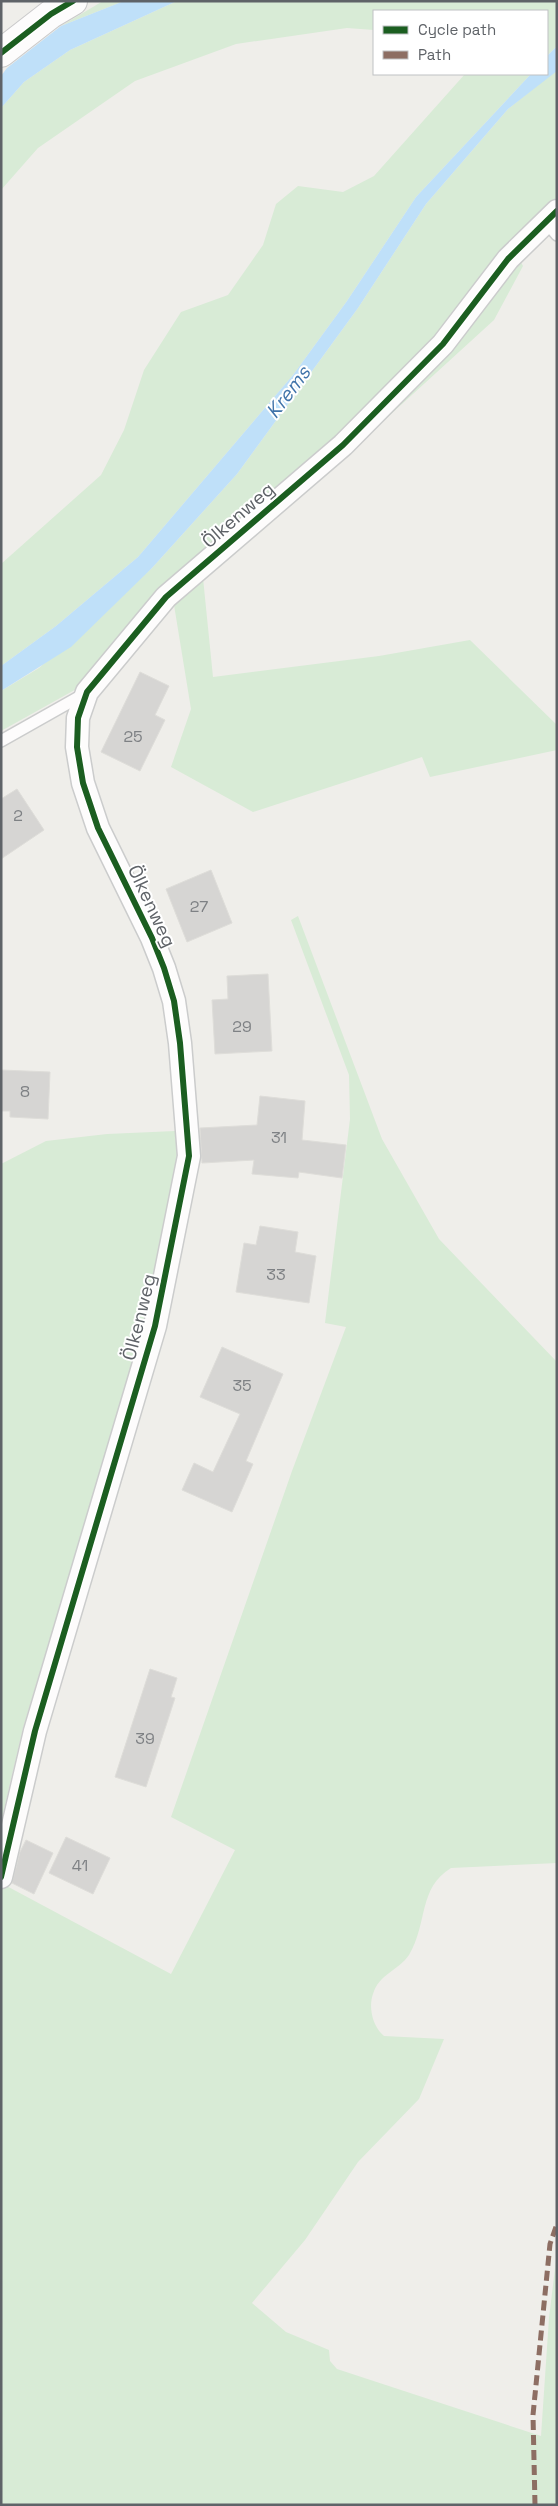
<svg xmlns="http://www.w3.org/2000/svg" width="558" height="2506" font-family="'Space Grotesk',sans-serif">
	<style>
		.green { fill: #d8ebd6 }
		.water { fill: #bfe0f9 }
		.building { fill: #d6d5d3; stroke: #deddd9 }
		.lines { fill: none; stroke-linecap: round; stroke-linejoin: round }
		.service-casing { stroke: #cbcccc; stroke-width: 14 }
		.minor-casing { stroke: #cbcccc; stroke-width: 25 }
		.secondary-casing { stroke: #cacacb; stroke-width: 30 }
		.service { stroke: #fdfcfc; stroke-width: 11 }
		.minor { stroke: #fdfcfc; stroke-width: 22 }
		.secondary { stroke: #fdfcfc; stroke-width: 28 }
		.quiet { stroke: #8d6e63; stroke-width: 5; stroke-dasharray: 10 5; stroke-linecap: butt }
		.cycleway-casing { stroke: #fff; stroke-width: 9 }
		.cycleway { stroke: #1b5e20; stroke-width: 6 }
		.labels { text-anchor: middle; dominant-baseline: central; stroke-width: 4; stroke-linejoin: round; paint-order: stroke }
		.number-label { font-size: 16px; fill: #7e8184 }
		.street-label { font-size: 19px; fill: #5f6368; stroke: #fff }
		.water-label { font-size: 20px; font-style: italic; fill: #4174aa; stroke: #fff }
	</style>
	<rect width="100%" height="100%" fill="#efeeea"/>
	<!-- green -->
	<g class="green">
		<polygon points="103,1 124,1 61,26"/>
		<polygon points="177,1 557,1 557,46 547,56 547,11 374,11 374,30 347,28 236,44 135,81 38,148 1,190 1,108 24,82 70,50"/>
		<polygon points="556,70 557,197 511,244 523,266 494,320 356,446 203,578 213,677 379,656 470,640 557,725 557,750 430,777 422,757 253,812 171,767 191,709 174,605 162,588 80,687 1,731 1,691 39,668 152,568 237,474 358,308 426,204 508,109"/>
		<polygon points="465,74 531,74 416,197 347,301 293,375 138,557 56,626 1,666 1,564 101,475 124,430 144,370 181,312 228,295 263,245 276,204 298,186 343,192 374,176"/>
		<path d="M298 916 382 1139 439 1239 557 1362V1863L451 1868C418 1888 428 1923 409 1955 398 1971 379 1974 373 1994 368 2008 373 2027 384 2036L444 2039 419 2099 358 2162 305 2240 252 2303 286 2332 329 2350 330 2361 337 2369 541 2436 549 2318 557 2252V2505H1V1883L171 1974 235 1850 171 1817 292 1471 346 1327 325 1323 350 1119 349 1075 291 920Z"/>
		<polygon points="175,1131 177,1154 145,1322 23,1728 1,1822 1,1164 46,1141 107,1134"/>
	</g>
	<!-- water -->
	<g class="water">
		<polygon points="124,1 177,1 70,50 24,82 1,108 1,76 7,68 61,26"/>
		<polygon points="557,46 557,71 508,109 426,204 358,308 237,474 152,568 71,647 1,691 1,666 56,626 138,557 293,375 347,301 416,197 531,74 547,74 547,56"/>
	</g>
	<!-- building -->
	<g class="building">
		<polygon points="140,672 169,686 155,715 165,720 140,771 101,752"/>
		<polygon points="17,789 44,830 1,859 1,799"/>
		<polygon points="211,870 232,923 187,942 166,889"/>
		<polygon points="268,974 272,1051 215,1054 212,1000 228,999 227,976"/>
		<polygon points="1,1070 50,1072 48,1119 10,1117 10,1111 1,1111"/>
		<polygon points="260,1096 305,1101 302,1140 346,1145 342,1178 299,1172 298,1178 252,1174 254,1160 202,1163 200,1128 257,1125"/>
		<polygon points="260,1226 298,1232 295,1252 316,1256 309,1303 236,1292 244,1243 256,1245"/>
		<polygon points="222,1347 283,1374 246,1461 253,1464 232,1512 182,1490 194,1463 213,1472 240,1414 200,1397"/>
		<polygon points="150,1669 177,1678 171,1697 175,1698 146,1787 115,1777"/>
		<polygon points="66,1837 110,1858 93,1894 49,1873"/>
		<polygon points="26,1840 53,1853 34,1894 12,1883 20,1852"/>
	</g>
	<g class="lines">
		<!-- service casing -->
		<g class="service-casing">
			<g id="service">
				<polyline points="545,221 557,235"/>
				<polyline points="1,741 86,693"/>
			</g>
		</g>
		<!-- minor casing -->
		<g class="minor-casing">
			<polyline id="minor" points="1,1877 35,1731 155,1326 189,1156 180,1043 174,1001 164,968 152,938 98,828 83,783 77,747 78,718 87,692 166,597 343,445 443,344 508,259 557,211"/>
		</g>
		<!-- secondary casing -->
		<g class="secondary-casing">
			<polyline id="secondary" points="1,53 51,14 73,1"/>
		</g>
		<!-- service -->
		<use href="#service" class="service"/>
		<!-- minor -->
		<use href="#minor" class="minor"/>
		<!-- secondary -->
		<use href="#secondary" class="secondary"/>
		<!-- quiet -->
		<polyline class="quiet" points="535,2505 533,2415 550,2244 557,2224"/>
		<!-- cycleway casing -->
		<g class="cycleway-casing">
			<g id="cycleway">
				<polyline points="1,53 51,14 73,1"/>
				<polyline points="1,1877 35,1731 155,1326 189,1156 180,1043 174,1001 164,968 152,938 98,828 83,783 77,747 78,718 87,692 166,597 343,445 443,344 508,259 557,211"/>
			</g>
		</g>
		<!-- cycleway -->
		<use href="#cycleway" class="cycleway"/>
	</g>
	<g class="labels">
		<!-- number labels -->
		<g class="number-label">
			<text x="133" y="736">25</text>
			<text x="18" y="815">2</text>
			<text x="199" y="906">27</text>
			<text x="242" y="1026">29</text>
			<text x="25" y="1091">8</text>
			<text x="279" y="1137">31</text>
			<text x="276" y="1274">33</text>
			<text x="242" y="1385">35</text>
			<text x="145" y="1738">39</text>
			<text x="80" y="1865">41</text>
		</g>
		<!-- street labels -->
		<g class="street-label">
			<text transform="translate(238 515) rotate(-41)">Ölkenweg</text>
			<text transform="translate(152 906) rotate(65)">Ölkenweg</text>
			<text transform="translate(139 1317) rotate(-76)">Ölkenweg</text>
		</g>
		<!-- water labels -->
		<g class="water-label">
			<text transform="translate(288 392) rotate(-53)">Krems</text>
		</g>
	</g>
	<!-- border -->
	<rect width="558" height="2506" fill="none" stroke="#5f6368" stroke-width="5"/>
	<!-- legend -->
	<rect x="373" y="10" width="175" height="65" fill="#ffffff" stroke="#bfc1c3"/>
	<rect x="383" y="26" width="25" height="8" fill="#1b5e20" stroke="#bfc1c3"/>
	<text x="418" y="35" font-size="15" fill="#5f6368">Cycle path</text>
	<rect x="383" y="51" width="25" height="8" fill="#8d6e63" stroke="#bfc1c3"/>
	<text x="418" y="60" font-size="15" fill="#5f6368">Path</text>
</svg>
